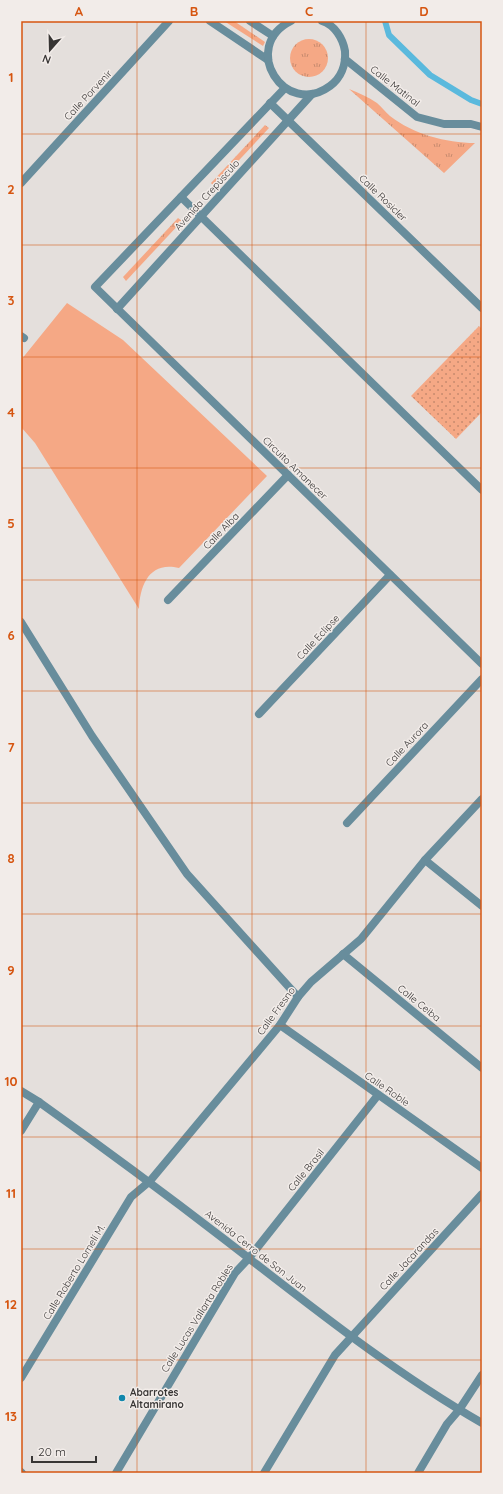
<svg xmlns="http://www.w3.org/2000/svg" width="503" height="1494" font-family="Quicksand,sans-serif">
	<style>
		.grass { fill: url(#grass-tufts) }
		.park { fill: url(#park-dots) }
		.pitch { fill: #f5a885 }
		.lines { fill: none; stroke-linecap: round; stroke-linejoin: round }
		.stream { stroke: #5ab9dd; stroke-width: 6 }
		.minor { stroke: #688d9c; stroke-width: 8 }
		.tertiary { stroke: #688d9c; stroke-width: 8 }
		.grid { fill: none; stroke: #d65510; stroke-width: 1; stroke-opacity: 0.55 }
		.poi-dot { fill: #1187ac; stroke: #f2ece9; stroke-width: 1.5 }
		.labels { text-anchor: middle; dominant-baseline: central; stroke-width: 3; stroke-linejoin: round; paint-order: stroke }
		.street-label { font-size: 10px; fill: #373534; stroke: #f2ece9 }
		.poi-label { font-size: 10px; font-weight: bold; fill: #373534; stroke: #f2ece9; text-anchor: start }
		.neatline { fill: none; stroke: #d65510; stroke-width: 1.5 }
		.grid-label { font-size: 13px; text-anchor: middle; font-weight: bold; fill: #d65510 }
	</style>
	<defs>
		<pattern id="grass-tufts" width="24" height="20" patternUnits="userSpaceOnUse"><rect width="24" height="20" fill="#f5a885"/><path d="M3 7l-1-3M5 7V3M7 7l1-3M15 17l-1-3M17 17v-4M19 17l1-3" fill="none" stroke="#c78a6e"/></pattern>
		<pattern id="park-dots" width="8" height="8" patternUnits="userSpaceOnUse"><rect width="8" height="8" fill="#f5a885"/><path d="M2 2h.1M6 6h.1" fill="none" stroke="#c78a6e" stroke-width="1.8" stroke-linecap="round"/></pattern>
	</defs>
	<rect width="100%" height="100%" fill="#e4dfdc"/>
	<!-- grass -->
	<g class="grass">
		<polygon points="224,21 234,21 265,42 263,46"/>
		<circle cx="309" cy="58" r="19"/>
		<path d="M349 89C359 93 368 97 377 103 382 107 385 112 390 116 413 134 446 143 475 143L444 173Z"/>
		<polygon points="265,125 269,128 214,187 211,183"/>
		<polygon points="178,218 182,221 126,281 123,277"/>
	</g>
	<!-- park -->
	<polygon class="park" points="479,326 482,329 482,412 456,439 411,396"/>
	<!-- pitch -->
	<path class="pitch" d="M67 303 123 340 267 476 179 568C150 561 140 584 139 609L35 443 21 427V360Z"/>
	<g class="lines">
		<!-- stream -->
		<polyline class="stream" points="385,21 389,35 430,75 471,100 482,104"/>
		<!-- minor -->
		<g class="minor">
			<polyline points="345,59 417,117 444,124 471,124 482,127"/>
			<polyline points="285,88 95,287 482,664"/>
			<polyline points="270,103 482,308"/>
			<polyline points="21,183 169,21"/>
			<polyline points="181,197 482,490"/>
			<polyline points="117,309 312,94"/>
			<polyline points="21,336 24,338"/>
			<polyline points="168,600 288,475"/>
			<polyline points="21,622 92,736 187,874 298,997"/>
			<polyline points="259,714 390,575"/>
			<polyline points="347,823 482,679"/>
			<polyline points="425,860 482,906"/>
			<polyline points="343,954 482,1068"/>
			<polyline points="280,1025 482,1168"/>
			<polyline points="21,1131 39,1102"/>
			<polyline points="21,1378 131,1197 150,1181 280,1025 298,997 311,982 361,939 425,860 482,799"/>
			<polyline points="21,1472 22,1473"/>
			<polyline points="116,1473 235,1273 249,1258 378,1095"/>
			<polyline points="264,1473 335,1355 482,1194"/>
			<polyline points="418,1473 447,1424 459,1410 482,1375"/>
		</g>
		<!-- tertiary -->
		<g class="tertiary">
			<polyline points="210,21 268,60"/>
			<polyline points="250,21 273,36"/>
			<path d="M291 21C239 47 285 119 330 86 341 78 346 65 345 51 343 39 335 25 322 21"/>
			<path d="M21 1091 39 1102C102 1147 163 1192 224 1239 307 1303 391 1371 482 1423"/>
		</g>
	</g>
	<!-- grid -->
	<path class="grid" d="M137 21V1473M252 21V1473M366 21V1473M21 134H482M21 245H482M21 357H482M21 468H482M21 580H482M21 691H482M21 803H482M21 914H482M21 1026H482M21 1137H482M21 1249H482M21 1360H482"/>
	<!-- markers -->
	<circle class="poi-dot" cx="122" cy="1398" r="4"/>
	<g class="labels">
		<!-- street labels -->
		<g class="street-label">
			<text transform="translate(395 86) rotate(38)">Calle Matinal</text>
			<text transform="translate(88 95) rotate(-47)">Calle Porvenir</text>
			<text transform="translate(207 195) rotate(-48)">Avenida Crepúsculo</text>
			<text transform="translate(383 198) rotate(44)">Calle Rosicler</text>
			<text transform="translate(295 468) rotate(44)">Circuito Amanecer</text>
			<text transform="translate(221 531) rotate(-46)">Calle Alba</text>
			<text transform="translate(318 637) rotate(-47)">Calle Eclipse</text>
			<text transform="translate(407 744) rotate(-47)">Calle Aurora</text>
			<text transform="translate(419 1003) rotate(39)">Calle Ceiba</text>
			<text transform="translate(276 1011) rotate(-54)">Calle Fresno</text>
			<text transform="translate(387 1089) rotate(35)">Calle Roble</text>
			<text transform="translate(306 1170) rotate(-51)">Calle Brasil</text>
			<text transform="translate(256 1251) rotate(38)">Avenida Cerro de San Juan</text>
			<text transform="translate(409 1259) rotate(-47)">Calle Jacarandas</text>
			<text transform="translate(74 1272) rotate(-59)">Calle Roberto Lomelí M.</text>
			<text transform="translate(197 1318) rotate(-58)">Calle Lucas Vallarta Robles</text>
		</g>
		<!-- poi labels -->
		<g class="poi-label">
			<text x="130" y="1392">Abarrotes<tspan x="130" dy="12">Altamirano</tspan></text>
		</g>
	</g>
	<!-- border -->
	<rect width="503" height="1494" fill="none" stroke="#f2ece9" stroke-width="44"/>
	<!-- north arrow -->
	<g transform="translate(50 50) rotate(200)" stroke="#f2ece9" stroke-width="3" paint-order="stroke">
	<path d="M0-3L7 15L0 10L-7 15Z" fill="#373534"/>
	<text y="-6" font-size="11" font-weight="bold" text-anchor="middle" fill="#373534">N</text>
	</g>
	<!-- scale -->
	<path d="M32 1456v6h64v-6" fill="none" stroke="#373534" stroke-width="2"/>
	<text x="38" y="1456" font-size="12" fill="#373534" stroke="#f2ece9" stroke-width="3" paint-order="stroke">20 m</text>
	<rect x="22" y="22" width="459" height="1450" class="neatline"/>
	<g class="grid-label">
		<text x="79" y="16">A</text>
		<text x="194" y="16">B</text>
		<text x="309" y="16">C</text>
		<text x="424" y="16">D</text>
		<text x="11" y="82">1</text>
		<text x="11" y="194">2</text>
		<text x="11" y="305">3</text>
		<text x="11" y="417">4</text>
		<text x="11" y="528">5</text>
		<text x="11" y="640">6</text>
		<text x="11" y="752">7</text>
		<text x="11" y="863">8</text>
		<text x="11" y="975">9</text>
		<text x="11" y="1086">10</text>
		<text x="11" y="1198">11</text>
		<text x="11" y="1309">12</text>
		<text x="11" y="1421">13</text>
	</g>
</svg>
